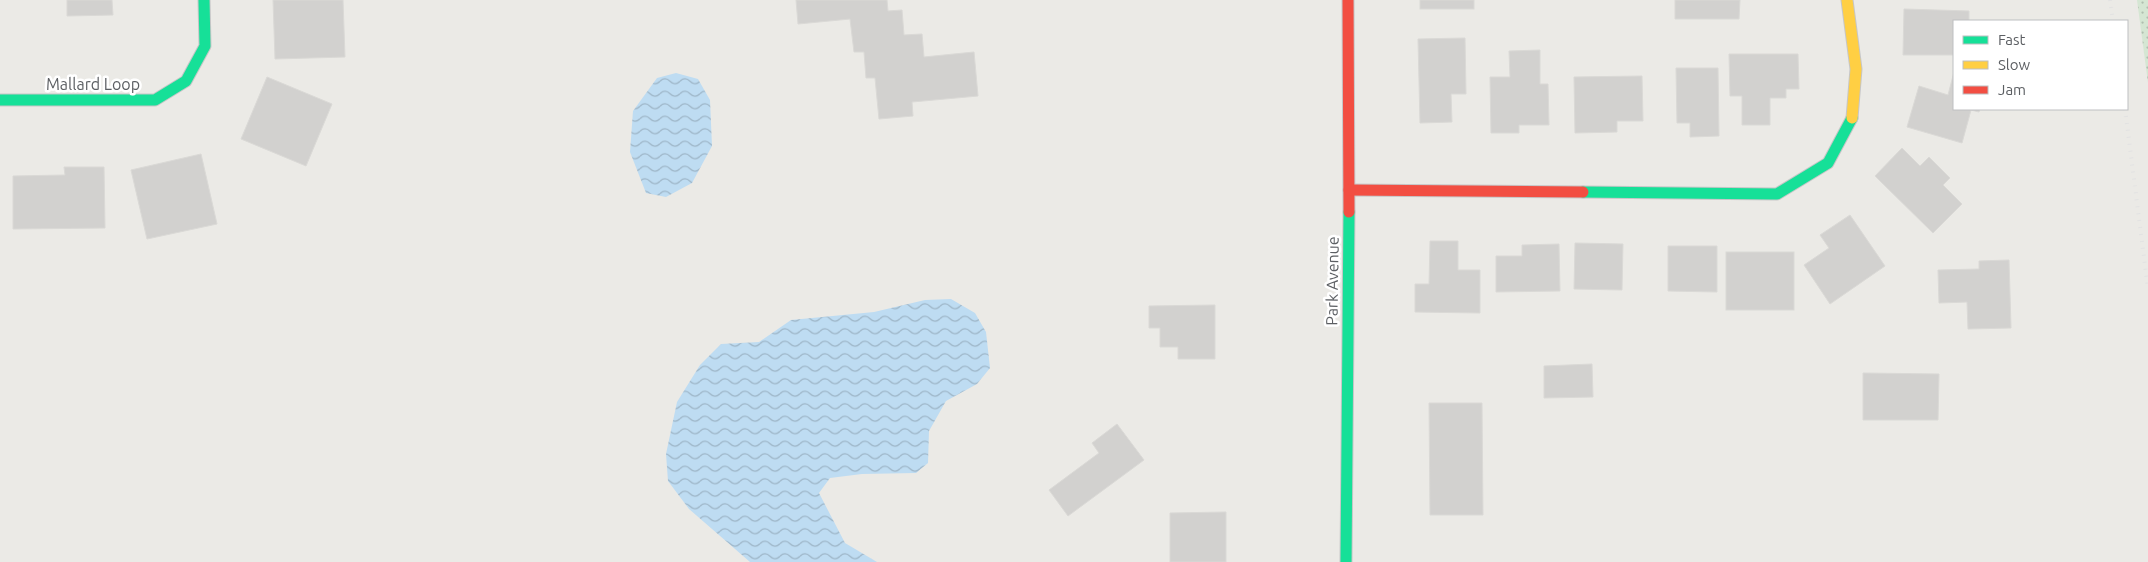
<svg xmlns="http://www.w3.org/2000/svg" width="2148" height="562" font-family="Ubuntu,sans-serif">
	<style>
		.grass { fill: url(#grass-dots) }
		.water { fill: url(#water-waves) }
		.building { fill: #d2d1cf; stroke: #dad9d6 }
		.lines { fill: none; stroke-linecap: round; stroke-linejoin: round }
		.fast-casing { stroke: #c6c6c7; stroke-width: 13 }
		.slow-casing { stroke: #c6c6c7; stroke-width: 13 }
		.jam-casing { stroke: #c6c6c7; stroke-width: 13 }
		.fast { stroke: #16e098; stroke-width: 11 }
		.slow { stroke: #ffcf43; stroke-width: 11 }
		.jam { stroke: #f24e42; stroke-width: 11 }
		.rail { stroke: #e2e2e2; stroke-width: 4; stroke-dasharray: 1 6; stroke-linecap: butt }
		.labels { text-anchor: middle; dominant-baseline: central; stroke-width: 5; stroke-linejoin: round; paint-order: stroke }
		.street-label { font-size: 16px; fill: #5c5f63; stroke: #fff }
	</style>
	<defs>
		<pattern id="grass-dots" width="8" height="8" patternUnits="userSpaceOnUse" patternTransform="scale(1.25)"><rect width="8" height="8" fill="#d5e6d3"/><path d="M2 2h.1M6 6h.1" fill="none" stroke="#b0beaf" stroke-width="1.8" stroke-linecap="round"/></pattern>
		<pattern id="water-waves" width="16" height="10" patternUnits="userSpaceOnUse" patternTransform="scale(1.25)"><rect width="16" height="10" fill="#bedcf2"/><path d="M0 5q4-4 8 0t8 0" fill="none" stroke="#9eb6c8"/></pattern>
	</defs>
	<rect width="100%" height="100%" fill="#ebeae6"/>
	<!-- grass -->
	<polygon class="grass" points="2137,0 2148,0 2148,83"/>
	<!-- water -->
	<g class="water">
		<polygon points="676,73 698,79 710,100 712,146 692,183 666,197 646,193 630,152 633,111 657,78"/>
		<polygon points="951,299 975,313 986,332 990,368 977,384 946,401 929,431 928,463 916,473 862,474 830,478 819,493 845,543 877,562 750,562 689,509 668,481 666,454 677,402 700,365 721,344 759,342 791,320 874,312 925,300"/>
	</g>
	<!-- building -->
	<g class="building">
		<polygon points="67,0 112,0 113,15 67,16"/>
		<polygon points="273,0 343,0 345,57 275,59"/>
		<polygon points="796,0 887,0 888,11 902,10 904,35 922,34 924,57 974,52 978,96 912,102 913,116 879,119 875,78 866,78 864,52 854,52 850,19 798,24"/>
		<rect x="1420" y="0" width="54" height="9"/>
		<polygon points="1675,0 1740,0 1739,19 1675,19"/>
		<polygon points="1904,9 1969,11 1969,21 1954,21 1954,55 1903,55"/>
		<polygon points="1465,38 1466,94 1451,94 1452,122 1420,123 1418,39"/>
		<polygon points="1540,50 1540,84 1548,84 1549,125 1519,125 1519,133 1491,133 1490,77 1510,77 1509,51"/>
		<polygon points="1729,54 1798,54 1799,89 1786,89 1786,98 1770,98 1770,125 1742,125 1742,96 1730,96"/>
		<polygon points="1676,68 1718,68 1719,136 1690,137 1690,123 1677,123"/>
		<polygon points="1954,72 1954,109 1980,109 1979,112 1971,110 1962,143 1907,127 1919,86 1948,95"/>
		<polygon points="1642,76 1643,121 1617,121 1617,132 1575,133 1574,77"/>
		<polygon points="267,77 332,104 306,166 241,139"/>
		<polygon points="1902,148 1920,166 1929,157 1950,178 1943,185 1962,204 1933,233 1875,176"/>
		<polygon points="201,154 217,224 147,239 131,170"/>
		<polygon points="64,167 104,167 105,228 13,229 13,176 65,175"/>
		<polygon points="1850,215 1885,266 1830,304 1804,265 1829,248 1820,235"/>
		<polygon points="1430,241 1458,241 1458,270 1480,270 1480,313 1415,312 1415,284 1429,284"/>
		<polygon points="1575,243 1623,244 1622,290 1574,289"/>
		<polygon points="1559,244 1560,291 1496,292 1496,256 1522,256 1522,245"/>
		<polygon points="1668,246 1717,246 1717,292 1668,291"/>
		<rect x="1726" y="252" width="68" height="58"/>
		<polygon points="2009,260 2011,328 1968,329 1967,302 1939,303 1938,270 1979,269 1979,261"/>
		<polygon points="1215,305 1215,359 1178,359 1178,347 1160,347 1160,328 1149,328 1149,306"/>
		<polygon points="1592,364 1593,397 1544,398 1544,366"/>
		<polygon points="1863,373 1939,374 1938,420 1863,420"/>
		<polygon points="1429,403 1482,403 1483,515 1430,515"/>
		<polygon points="1117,424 1144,460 1068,516 1049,490 1099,453 1092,443"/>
		<polygon points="1226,512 1226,562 1170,562 1170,513"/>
	</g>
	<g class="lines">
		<!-- fast casing -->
		<g class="fast-casing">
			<g id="fast">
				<polyline points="0,100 155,100 186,81 205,46 204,0"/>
				<polyline points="1583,192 1777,194 1828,163 1852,118"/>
				<polyline points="1346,562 1349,212"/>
			</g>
		</g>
		<!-- slow casing -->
		<g class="slow-casing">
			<polyline id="slow" points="1847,0 1856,69 1852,118"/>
		</g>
		<!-- jam casing -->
		<g class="jam-casing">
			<g id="jam">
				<polyline points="1348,0 1349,212"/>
				<polyline points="1349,190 1583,192"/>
			</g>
		</g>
		<!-- fast -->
		<use href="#fast" class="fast"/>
		<!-- slow -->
		<use href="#slow" class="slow"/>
		<!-- jam -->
		<use href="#jam" class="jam"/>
		<!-- rail -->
		<g class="rail">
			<polyline points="2110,0 2113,21"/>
			<polyline points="2125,109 2148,289"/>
		</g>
	</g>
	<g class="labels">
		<!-- street labels -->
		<g class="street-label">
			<text x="93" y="84">Mallard Loop</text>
			<text transform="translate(1332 281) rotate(-89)">Park Avenue</text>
		</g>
	</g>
	<!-- legend -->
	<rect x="1953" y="20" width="175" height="90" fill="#ffffff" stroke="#bebfc1"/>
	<rect x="1963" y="36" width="25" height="8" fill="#16e098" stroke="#bebfc1"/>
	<text x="1998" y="45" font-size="15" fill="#5c5f63">Fast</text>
	<rect x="1963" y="61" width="25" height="8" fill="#ffcf43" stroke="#bebfc1"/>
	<text x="1998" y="70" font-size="15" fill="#5c5f63">Slow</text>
	<rect x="1963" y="86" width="25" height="8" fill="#f24e42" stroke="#bebfc1"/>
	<text x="1998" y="95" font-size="15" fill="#5c5f63">Jam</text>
</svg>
